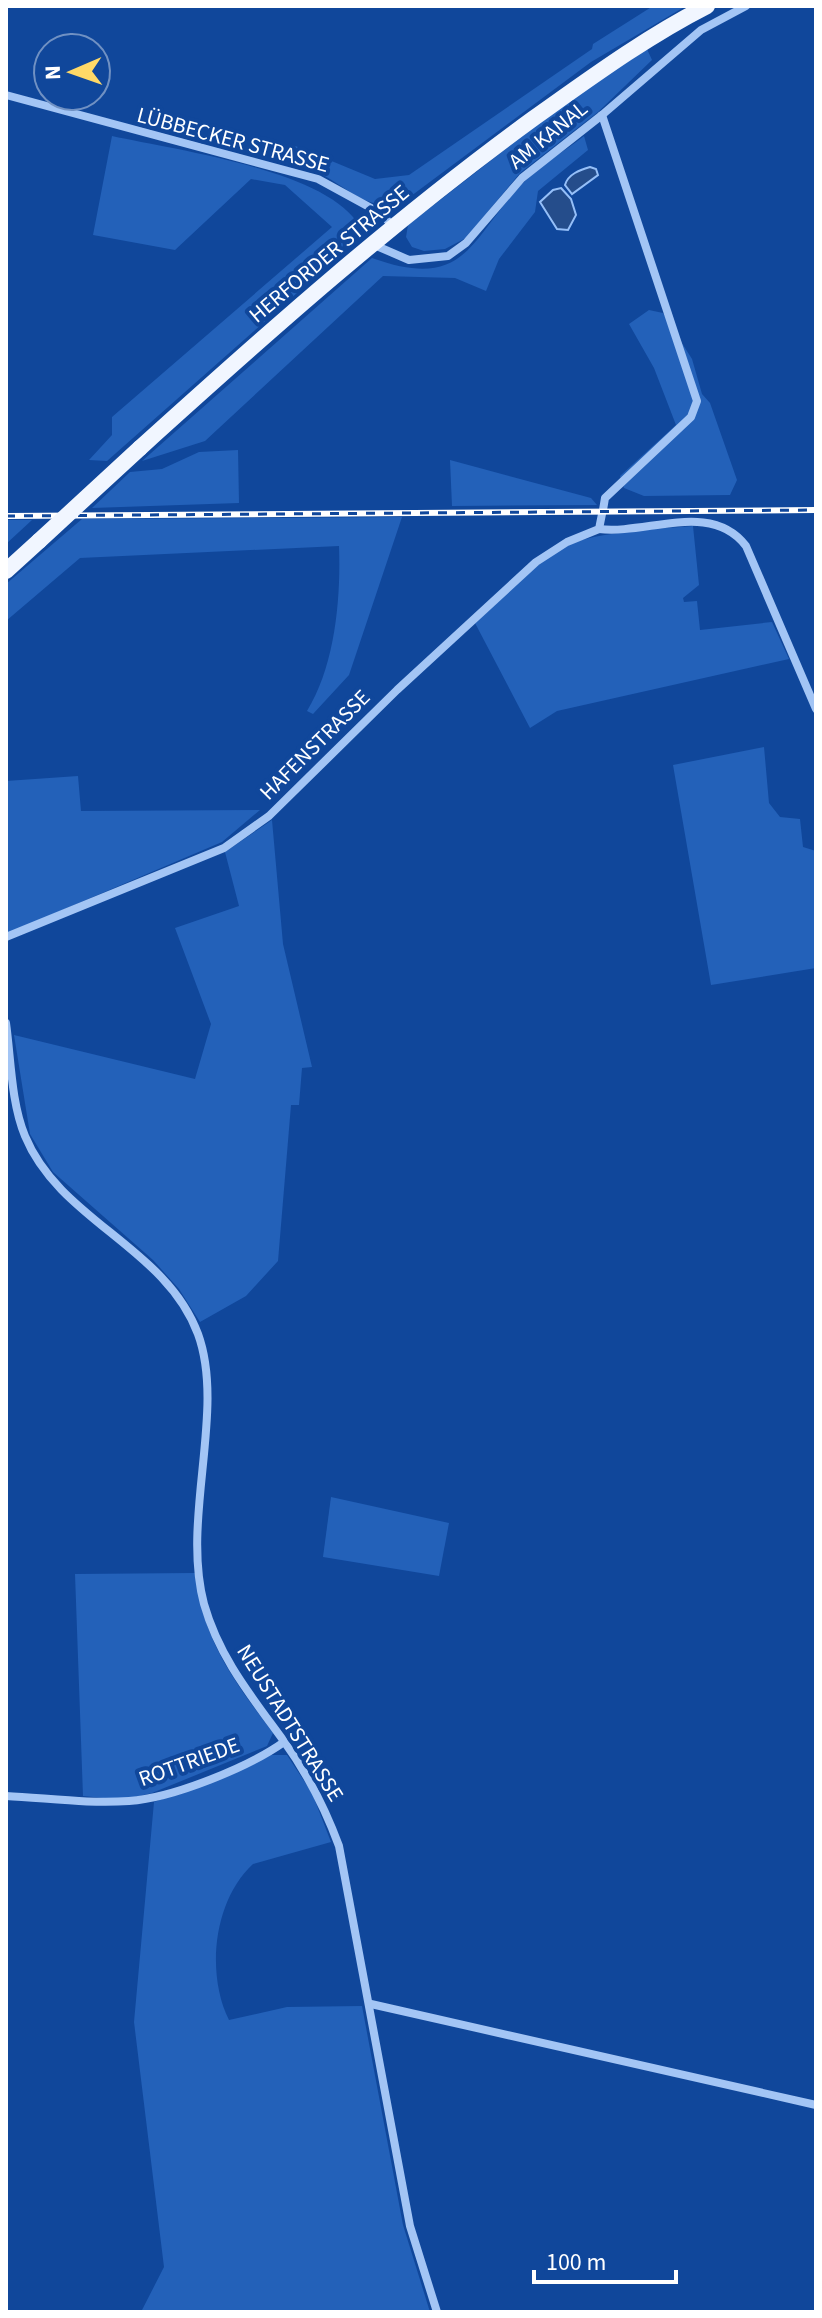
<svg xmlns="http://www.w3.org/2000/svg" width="822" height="2318" font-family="'Source Sans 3',sans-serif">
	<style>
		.green { fill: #2361b9 }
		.water { fill: #254d8b; stroke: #95bff8; stroke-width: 2 }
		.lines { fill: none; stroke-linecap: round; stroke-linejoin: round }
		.street { stroke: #a3c5f5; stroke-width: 8 }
		.primary { stroke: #f1f6ff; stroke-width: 16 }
		.rail-casing { stroke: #fff; stroke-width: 6 }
		.rail { stroke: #10479b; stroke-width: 3; stroke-dasharray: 9; stroke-linecap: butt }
		.primary-bridge { stroke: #f1f6ff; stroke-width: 16 }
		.labels { text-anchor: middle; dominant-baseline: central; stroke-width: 8; stroke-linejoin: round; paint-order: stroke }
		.street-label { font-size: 22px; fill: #fff; stroke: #10479b }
	</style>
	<rect width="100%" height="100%" fill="#10479b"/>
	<!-- green -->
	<g class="green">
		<path d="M653 6H686L591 62 403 202C371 215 345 185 317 172 307 167 296 166 286 163V152L293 145 375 179 409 175 592 49 593 44Z"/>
		<polygon points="647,49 652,60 598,112 520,173 466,238 445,249 424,251 412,247 406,237 408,225 561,106"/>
		<path d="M112 136C175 150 329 170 360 227L358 239 107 461 89 460 112 435V417L332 227 285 185 251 179 175 250 93 235Z"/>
		<path d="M584 136 588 150 538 191 535 212 499 259 486 291 455 278 383 276 205 441 142 461 372 258C469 293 470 236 525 181 542 164 565 151 584 136Z"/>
		<polygon points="649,310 663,313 692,359 702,394 710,403 737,480 730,495 644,496 624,488 620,476 676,425 654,368 629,324"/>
		<polygon points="238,450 239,503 92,508 130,472 162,469 199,452"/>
		<polygon points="450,460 591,498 597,505 452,506"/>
		<path d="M402 517 349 675 313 714 307 711C335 666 341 599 339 546L80 558 6 621V584L82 519Z"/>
		<polygon points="6,520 32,520 6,544"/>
		<path d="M693 526 699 585 683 598 684 602 697 601 700 630 772 622 789 659 557 711 530 728 475 623C505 596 534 562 571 544 592 533 666 528 693 526Z"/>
		<polygon points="764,747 769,803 780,817 800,819 803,847 816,851 816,968 711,985 673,765"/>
		<polygon points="78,776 81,811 260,810 222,842 6,934 6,781"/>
		<polygon points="272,820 283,944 312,1067 302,1068 299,1105 291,1105 278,1261 246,1296 200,1322 179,1289 153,1260 53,1172 30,1134 14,1035 195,1079 211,1024 175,928 239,906 225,852"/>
		<polygon points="331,1497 449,1523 439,1576 323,1557"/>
		<path d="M195 1573C203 1640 233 1680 273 1733L267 1746 152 1793 123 1800 83 1796 75 1574Z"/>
		<path d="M271 1755H287L312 1793 331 1842 253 1864C213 1901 206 1974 229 2020L287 2007 362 2006 403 2225 430 2312H141L164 2267 134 2022 154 1802 215 1781Z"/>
	</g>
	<!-- water -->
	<g class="water">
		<path d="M590 167 596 169 598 175 572 194 565 185C568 174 580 170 590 167Z"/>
		<polygon points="561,188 571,199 576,215 568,230 557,229 540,202 553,190"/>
	</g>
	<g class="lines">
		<!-- street -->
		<g class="street">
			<polyline points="6,95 318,179 382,214 393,227"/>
			<polyline points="602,115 697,401 691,417 605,498 603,510"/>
			<polyline points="372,244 409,260 448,256 466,243 522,178 602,115 701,30 746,6"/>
			<path d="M599 529C647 535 711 500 746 546L816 709"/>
			<polyline points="6,937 224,848 269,816 397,690 536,562 567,542 599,529 602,514"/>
			<path d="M6 1023C11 1059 11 1102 25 1136 60 1221 166 1247 198 1334 226 1411 181 1518 204 1604 219 1657 251 1696 283 1740 307 1773 325 1808 339 1846L410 2226 437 2312"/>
			<path d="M6 1796C47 1798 89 1804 129 1801 173 1798 249 1767 284 1742"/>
			<polyline points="371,2004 816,2105"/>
		</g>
		<!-- primary -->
		<g class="primary">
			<path d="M140 448C267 333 395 219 534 118 589 79 646 37 707 6"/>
			<polyline points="6,571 39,541"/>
		</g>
		<!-- rail casing -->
		<g class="rail-casing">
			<polyline id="rail" points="6,516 816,510"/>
		</g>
		<!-- rail -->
		<use href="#rail" class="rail"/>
		<!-- primary-bridge -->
		<polyline class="primary-bridge" points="39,541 140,448"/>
	</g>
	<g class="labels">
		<!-- street labels -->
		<g class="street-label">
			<text transform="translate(548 135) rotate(-39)">AM KANAL</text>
			<text transform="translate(233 140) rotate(15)">LÜBBECKER STRASSE</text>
			<text transform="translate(329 254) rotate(-40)">HERFORDER STRASSE</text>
			<text transform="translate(315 745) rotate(-45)">HAFENSTRASSE</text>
			<text transform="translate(290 1723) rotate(58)">NEUSTADTSTRASSE</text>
			<text transform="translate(189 1762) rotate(-20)">ROTTRIEDE</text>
		</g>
	</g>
	<!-- border -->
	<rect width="822" height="2318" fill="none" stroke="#ffffff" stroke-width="16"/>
	<!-- north arrow -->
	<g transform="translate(72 72) rotate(268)"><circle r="38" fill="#10479b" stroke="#7091c3" stroke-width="2"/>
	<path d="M0-6L14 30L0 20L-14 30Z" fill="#ffd967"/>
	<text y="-12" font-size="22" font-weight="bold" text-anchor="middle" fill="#ffffff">N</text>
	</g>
	<!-- scale -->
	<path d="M534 2270v12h142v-12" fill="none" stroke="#ffffff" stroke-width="4"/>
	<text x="546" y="2270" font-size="24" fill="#ffffff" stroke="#10479b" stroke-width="6" paint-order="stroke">100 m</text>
</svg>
